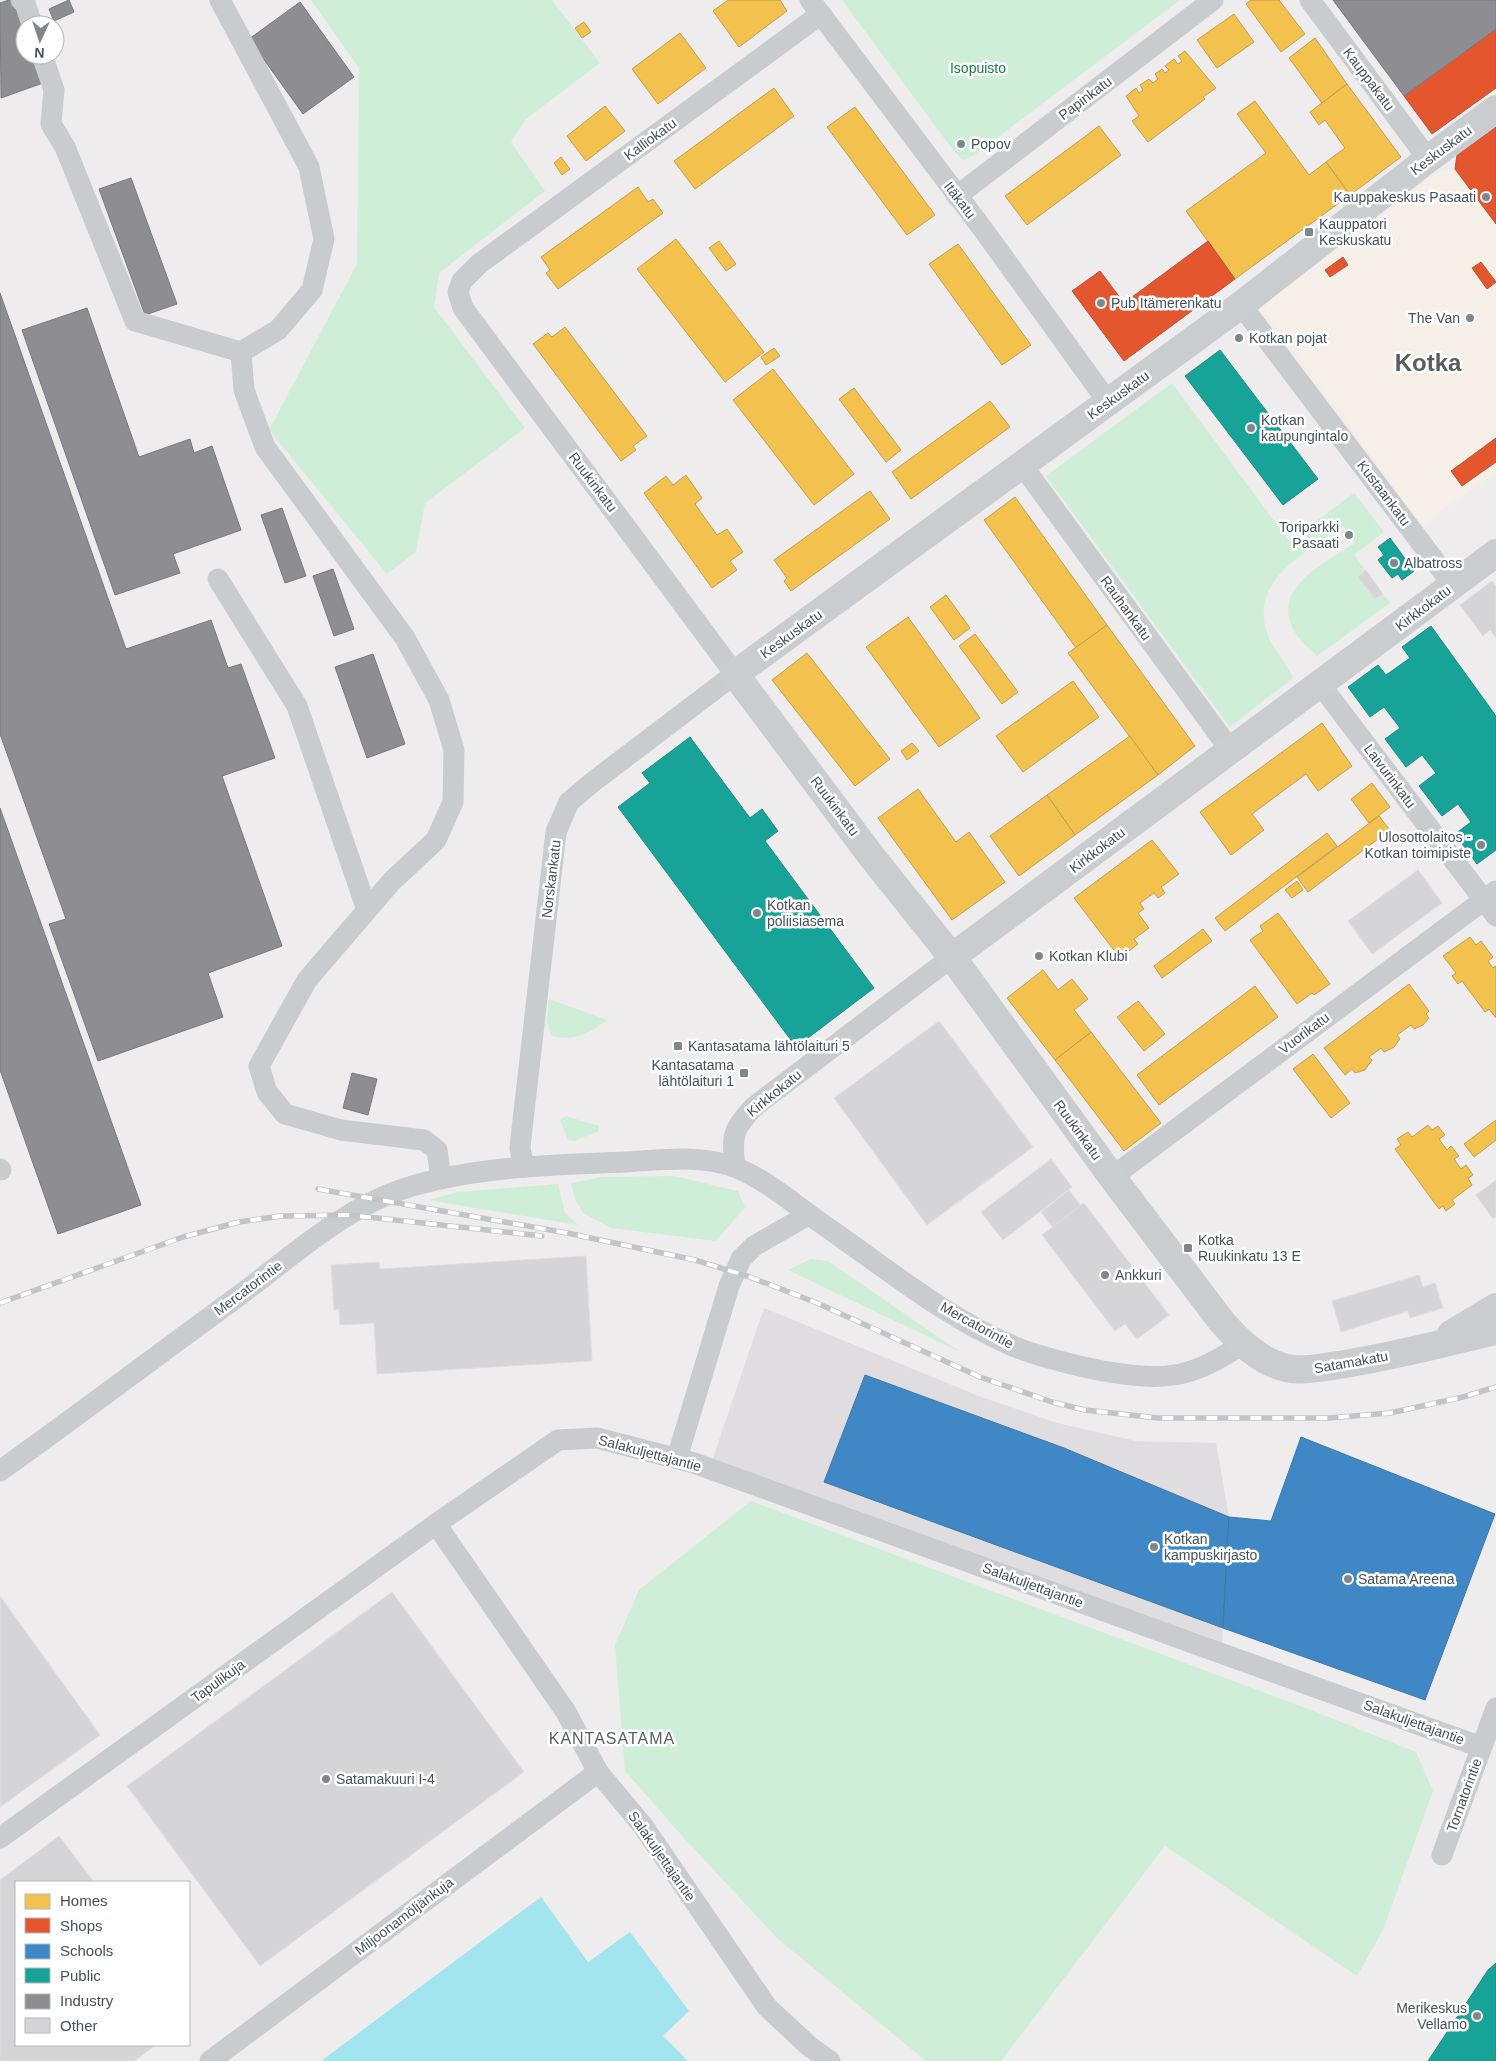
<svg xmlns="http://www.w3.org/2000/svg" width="1496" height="2061" font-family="Helvetica,sans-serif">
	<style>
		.commercial { fill: #f6efe7; fill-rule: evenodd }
		.education { fill: #dfdddf }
		.green { fill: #cfeed8 }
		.water { fill: #a2e5ef }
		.homes { fill: #f2c14e; stroke: #be9f52 }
		.shops { fill: #e4572e; stroke: #b4553b }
		.schools { fill: #3f88c5; stroke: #4078a5 }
		.public { fill: #17a398; stroke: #248a85 }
		.industry { fill: #8d8d92; stroke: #777b81 }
		.building { fill: #d5d5d7; stroke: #dfdee0 }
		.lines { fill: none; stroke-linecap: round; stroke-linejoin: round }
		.street { stroke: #c8ccce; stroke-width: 21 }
		.secondary { stroke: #c9cdd0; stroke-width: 28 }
		.rail-casing { stroke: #c2c5c7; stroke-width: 5.5 }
		.rail { stroke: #fff; stroke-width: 4; stroke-dasharray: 11; stroke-linecap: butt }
		.poi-dot { fill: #7f878d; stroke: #fff; stroke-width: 2 }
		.labels { text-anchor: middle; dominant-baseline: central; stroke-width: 5; stroke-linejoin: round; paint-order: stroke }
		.park-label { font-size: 14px; fill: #127e3e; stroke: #fff }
		.street-label { font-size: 14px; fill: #43515a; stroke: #fff }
		.poi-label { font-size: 14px; fill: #43515a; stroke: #fff; text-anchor: start }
		.quarter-label { font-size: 16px; letter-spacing: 1px; fill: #585d61; stroke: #fff }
		.town-label { font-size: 24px; font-weight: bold; fill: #585d61; stroke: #fff }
	</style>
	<rect width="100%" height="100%" fill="#eeeced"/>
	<!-- commercial -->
	<path class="commercial" d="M1455 169 1496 224V438L1451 471 1462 486 1496 462V471L1422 525 1259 307 1442 170ZM1342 257 1348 265 1330 277 1325 270ZM1481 262 1496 282 1487 289 1472 268Z"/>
	<!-- education -->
	<polygon class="education" points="764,1308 979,1396 1057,1423 1136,1441 1216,1443 1229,1517 1222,1642 712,1461"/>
	<!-- green -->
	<g class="green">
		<polygon points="311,0 552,0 600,63 526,119 511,142 545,191 439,273 434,307 525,428 425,503 416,552 387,574 269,430 357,264 359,68"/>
		<polygon points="842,0 1180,0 974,155 963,160 953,150"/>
		<path d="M1172 383 1289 541 1354 493 1384 532 1354 555 1390 603 1317 656C1310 649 1301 642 1296 634 1267 589 1325 563 1355 543L1343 526C1306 552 1245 582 1269 638 1275 652 1287 663 1293 678L1230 727 1046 476Z"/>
		<path d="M549 999 607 1020C589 1033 575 1042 552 1036L547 1021Z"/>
		<polygon points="566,1116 599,1126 599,1131 574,1141 568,1140 560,1120"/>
		<polygon points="674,1176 738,1191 745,1207 716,1241 611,1228 583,1213 575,1199 571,1183 603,1177"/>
		<polygon points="558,1184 565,1213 578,1225 428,1200 458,1192"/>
		<polygon points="811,1259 828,1261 960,1352 788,1270"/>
		<polygon points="751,1501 1311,1710 1416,1752 1433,1791 1383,1930 1357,1976 1165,1846 1001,2061 926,2061 778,1939 684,1838 625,1771 615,1645 639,1590"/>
	</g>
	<!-- water -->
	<polygon class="water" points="541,1897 588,1962 630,1932 689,2011 663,2036 688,2061 321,2061"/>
	<!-- homes -->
	<g class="homes">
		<polygon points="728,0 780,0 787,11 739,47 713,11"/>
		<polygon points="1251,0 1279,0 1305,34 1281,52 1246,4"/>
		<polygon points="1234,14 1254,42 1217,68 1197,40"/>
		<polygon points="584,22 591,32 582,38 575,28"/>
		<polygon points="680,33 706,68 658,104 632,69"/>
		<polygon points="1315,38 1347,84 1322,103 1289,58"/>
		<polygon points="1185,51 1216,88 1203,97 1205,99 1148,142 1132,121 1139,116 1126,96 1136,88 1139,93 1143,90 1140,85 1149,79 1153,83 1158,79 1155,74 1162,69 1165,73 1169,70 1165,66 1174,59 1178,64 1182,61 1178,56"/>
		<polygon points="1347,84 1401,157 1350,195 1326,162 1345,148 1325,120 1319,125 1310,112"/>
		<polygon points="774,88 794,116 695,189 674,161"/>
		<polygon points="1255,101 1309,175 1326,162 1350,195 1235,279 1186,211 1266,153 1237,114"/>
		<polygon points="605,106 625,131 586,161 567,136"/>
		<polygon points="855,107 935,215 907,235 827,127"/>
		<polygon points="1099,126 1121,155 1027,225 1005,196"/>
		<polygon points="561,157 570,169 562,175 554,163"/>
		<polygon points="638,187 648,202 653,199 663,213 558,289 546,273 550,270 541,257"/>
		<polygon points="676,239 764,352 725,382 637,269"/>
		<polygon points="719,241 736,264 726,271 709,248"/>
		<polygon points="958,244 1031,345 1002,365 929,264"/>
		<polygon points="565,327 647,436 633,446 636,450 621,461 533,344 548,333 552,337"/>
		<polygon points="774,348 780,356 766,365 761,357"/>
		<polygon points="773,369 854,474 814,505 733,400"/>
		<polygon points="854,388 901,450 886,462 839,399"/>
		<polygon points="990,401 1010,427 911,499 892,472"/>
		<polygon points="686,475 702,498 695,504 717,535 727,529 743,552 730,561 737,570 712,588 644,493 666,476 673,485"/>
		<polygon points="870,491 890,519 791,591 784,581 787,578 774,560"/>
		<polygon points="1015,497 1107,625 1076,648 984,520"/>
		<polygon points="946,595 970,628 954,640 930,607"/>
		<polygon points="908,617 980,718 939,747 866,647"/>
		<polygon points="1107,625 1195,746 1158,775 1068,653"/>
		<polygon points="975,634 1018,692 1002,704 959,646"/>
		<polygon points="807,653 890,759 855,786 772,680"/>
		<polygon points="1073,681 1099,717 1023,772 996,736"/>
		<polygon points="1322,723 1352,766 1318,791 1306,774 1252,814 1264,830 1231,855 1200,812"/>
		<polygon points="1130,736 1158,775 1075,835 1047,795"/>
		<polygon points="912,743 919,751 907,760 901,751"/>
		<polygon points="1372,783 1390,807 1369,823 1351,799"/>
		<polygon points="918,789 956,842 969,832 1005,882 952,920 878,818"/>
		<polygon points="1047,795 1075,835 1019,876 990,836"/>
		<polygon points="1379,816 1390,830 1308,892 1297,877"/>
		<polygon points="1327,833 1337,846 1225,931 1215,918"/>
		<polygon points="1152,840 1179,874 1161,887 1165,893 1158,898 1154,893 1140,903 1144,909 1138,913 1149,928 1134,939 1138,944 1120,958 1074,898"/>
		<polygon points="1297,881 1303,890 1292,898 1285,890"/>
		<polygon points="1278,913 1330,984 1314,995 1312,993 1297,1004 1250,940 1263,931 1260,926"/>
		<polygon points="1203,929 1212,941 1162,978 1154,966"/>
		<polygon points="1470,937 1476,945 1481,941 1493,957 1488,961 1493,968 1496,966 1496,1018 1489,1009 1485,1012 1462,981 1458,984 1452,976 1456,973 1443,956"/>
		<polygon points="1043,970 1058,990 1072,979 1088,999 1074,1010 1091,1032 1055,1060 1007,998"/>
		<polygon points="1409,984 1429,1011 1426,1014 1429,1018 1423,1025 1414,1029 1411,1025 1397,1035 1400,1039 1394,1047 1384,1052 1381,1048 1369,1057 1372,1060 1365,1070 1355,1073 1352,1069 1345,1075 1324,1048"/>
		<polygon points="1255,986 1278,1017 1159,1105 1137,1075"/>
		<polygon points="1138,1001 1165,1034 1144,1051 1117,1017"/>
		<polygon points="1091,1032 1161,1123 1124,1151 1055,1060"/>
		<polygon points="1313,1054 1350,1103 1331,1118 1293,1069"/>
		<polygon points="1496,1120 1496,1140 1474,1157 1464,1144"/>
		<polygon points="1428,1125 1432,1130 1438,1126 1445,1135 1439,1139 1447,1150 1451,1146 1459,1156 1454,1159 1461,1169 1466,1165 1473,1175 1468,1178 1472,1185 1452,1200 1455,1204 1446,1211 1443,1206 1439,1209 1395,1149 1401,1145 1397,1139 1408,1132 1412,1137"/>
	</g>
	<!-- shops -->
	<g class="shops">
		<polygon points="1496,29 1496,88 1432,134 1404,96"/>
		<polygon points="1496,127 1496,224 1455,169 1457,155"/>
		<polygon points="1208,241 1235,279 1124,361 1072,291 1100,271 1124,303"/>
		<polygon points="1343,257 1348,265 1330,277 1325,270"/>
		<polygon points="1481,262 1496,282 1487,289 1472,268"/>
		<polygon points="1496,438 1496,462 1462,486 1451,471"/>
	</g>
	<!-- schools -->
	<g class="schools">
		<polygon points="865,1375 1064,1448 1229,1517 1223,1628 824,1482"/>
		<polygon points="1301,1437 1495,1514 1425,1700 1223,1628 1229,1517 1271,1521"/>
	</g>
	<!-- public -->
	<g class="public">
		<polygon points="1220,350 1318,479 1283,505 1185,376"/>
		<polygon points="1390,538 1414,571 1402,580 1398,574 1392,578 1378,560 1384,555 1378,547"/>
		<polygon points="1431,626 1496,716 1496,850 1477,864 1455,834 1471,822 1458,804 1442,816 1419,786 1436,773 1422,755 1406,767 1385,739 1400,728 1384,707 1370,717 1348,687 1378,665 1386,675 1410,658 1402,647"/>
		<polygon points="690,737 750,818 762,809 778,831 765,841 874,988 796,1047 618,807 650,783 642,773"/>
		<polygon points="1496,1963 1496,2061 1428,2061 1488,1970"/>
	</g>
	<!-- industry -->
	<g class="industry">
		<polygon points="9,0 14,0 25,32 25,55 33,55 43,83 1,98 0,3"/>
		<polygon points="69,0 74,12 54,21 49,9"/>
		<polygon points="1333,0 1496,0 1496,29 1404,96"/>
		<polygon points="300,2 354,77 303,114 249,39"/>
		<polygon points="131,178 177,304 145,315 99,189"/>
		<polygon points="0,293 126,649 211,620 228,668 241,664 275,758 222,776 282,946 208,973 223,1017 98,1061 49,924 66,919 0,734"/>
		<polygon points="87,308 139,457 190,439 194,453 212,446 241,530 173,554 180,573 115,595 22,330"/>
		<polygon points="282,508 306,576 285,583 261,515"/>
		<polygon points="333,569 354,629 334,636 313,576"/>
		<polygon points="373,654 405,744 367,758 335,667"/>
		<polygon points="0,808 141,1205 58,1234 0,1070"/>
		<polygon points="352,1073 377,1079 368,1115 343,1108"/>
	</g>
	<!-- building -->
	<g class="building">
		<polygon points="1366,570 1383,594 1375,599 1358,577"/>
		<polygon points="1492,581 1496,586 1496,638 1490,630 1483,636 1460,605"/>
		<polygon points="1418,870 1442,903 1372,954 1348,921"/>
		<polygon points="939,1021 1033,1147 927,1225 834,1098"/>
		<polygon points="1051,1159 1072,1187 1003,1240 981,1212"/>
		<polygon points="1496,1180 1496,1217 1493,1219 1476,1195"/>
		<polygon points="1069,1190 1081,1206 1053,1228 1041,1212"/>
		<polygon points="1084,1203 1169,1315 1137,1339 1125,1324 1115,1331 1042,1235"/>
		<polygon points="586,1256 592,1361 377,1374 374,1323 340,1325 339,1309 334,1310 331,1265 379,1262 380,1269"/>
		<polygon points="1419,1275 1423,1287 1435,1283 1443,1308 1410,1318 1408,1311 1341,1332 1332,1301"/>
		<polygon points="392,1592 524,1772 260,1966 127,1786"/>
		<polygon points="0,1596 100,1735 0,1807"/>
		<polygon points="59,1836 94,1882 16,1882 16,2045 156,2045 134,2061 0,2061 0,1880"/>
	</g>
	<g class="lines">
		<!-- street -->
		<g class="street">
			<polyline points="21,0 25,3 32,25"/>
			<polyline points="220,0 309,167 324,239 312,290 278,330 241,352"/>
			<polyline points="810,0 982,228 1108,402"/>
			<polyline points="1310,0 1428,159"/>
			<polyline points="42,55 54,90 51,124 65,147 135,321 241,352 244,390 265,447 405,638 439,700 454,750 453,802 436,840 392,881 307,980 259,1066 267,1092 285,1114 341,1130 424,1140 437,1150 441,1179"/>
			<polyline points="957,196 1213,0"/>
			<polyline points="1241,305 1453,585"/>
			<polyline points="1022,465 1231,751"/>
			<polyline points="218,579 297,706 367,910"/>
			<polyline points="1320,684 1496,916"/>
			<polyline points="524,1167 520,1148 522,1129 556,832 569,802 594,781 735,674 463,308 458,292 462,281 479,264 821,14"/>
			<path d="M735 1167C731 1136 733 1128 755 1106L952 957"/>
			<polyline points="0,1169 1,1170"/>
			<polyline points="1112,1177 1496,891"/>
			<polyline points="677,1458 729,1286 741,1259 754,1246 808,1215"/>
			<path d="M0 1471C82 1412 162 1352 244 1292 294 1254 349 1205 409 1187 479 1166 554 1165 626 1162 661 1160 703 1154 737 1168 770 1182 796 1206 825 1226 886 1268 946 1318 1015 1347 1044 1358 1073 1365 1103 1371 1163 1381 1191 1380 1242 1344"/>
			<polyline points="0,1838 436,1524"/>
			<polyline points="1442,1855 1496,1708"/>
			<polyline points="210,2061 598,1772"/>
			<polyline points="830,2061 809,2046 767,2007 643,1826 598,1772 566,1712 436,1524 558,1440 597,1438 694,1463 1481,1747"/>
		</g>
		<!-- secondary -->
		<g class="secondary">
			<path d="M1496 109 1428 159 1241 305 735 674 872 857 952 957 1112 1177 1222 1322C1240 1342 1259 1361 1286 1368 1304 1372 1322 1367 1339 1365 1392 1357 1444 1343 1496 1331"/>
			<polyline points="952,957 1496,553"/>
			<polyline points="1451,1334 1496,1307"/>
		</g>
		<!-- rail casing -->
		<g class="rail-casing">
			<g id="rail">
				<polyline points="318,1189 567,1233 695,1260 750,1277 817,1303 980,1377 1052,1402 1085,1410 1158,1418 1329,1418 1390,1413 1463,1397 1496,1387"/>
				<polyline points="0,1303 183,1237 239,1222 281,1216 349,1215 542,1236"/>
			</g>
		</g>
		<!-- rail -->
		<use href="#rail" class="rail"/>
	</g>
	<!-- markers -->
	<g class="poi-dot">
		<circle cx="961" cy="144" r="5"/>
		<circle cx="1486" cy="197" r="5"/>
		<rect x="1304" y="227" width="10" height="10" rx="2.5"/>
		<circle cx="1101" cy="303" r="5"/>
		<circle cx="1470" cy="318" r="5"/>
		<circle cx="1239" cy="338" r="5"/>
		<circle cx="1251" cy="428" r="5"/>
		<circle cx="1349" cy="535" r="5"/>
		<circle cx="1394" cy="563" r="5"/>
		<circle cx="1481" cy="845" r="5"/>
		<circle cx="757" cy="913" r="5"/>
		<circle cx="1039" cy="956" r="5"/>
		<rect x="673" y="1041" width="10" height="10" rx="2.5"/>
		<rect x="739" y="1068" width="10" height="10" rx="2.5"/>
		<rect x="1183" y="1243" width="10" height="10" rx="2.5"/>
		<circle cx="1105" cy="1275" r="5"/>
		<circle cx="1154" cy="1547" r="5"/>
		<circle cx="1348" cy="1579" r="5"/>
		<circle cx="326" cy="1779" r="5"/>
		<circle cx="1477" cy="2016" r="5"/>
	</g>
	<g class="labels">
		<!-- park labels -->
		<g class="park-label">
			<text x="978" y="68">Isopuisto</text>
		</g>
		<!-- street labels -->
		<g class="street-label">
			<text transform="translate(1369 79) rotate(53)">Kauppakatu</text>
			<text transform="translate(1085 98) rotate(-37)">Papinkatu</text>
			<text transform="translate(650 139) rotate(-36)">Kalliokatu</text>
			<text transform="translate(1441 150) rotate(-37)">Keskuskatu</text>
			<text transform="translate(960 200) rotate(53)">Itäkatu</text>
			<text transform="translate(1118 395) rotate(-36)">Keskuskatu</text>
			<text transform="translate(593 482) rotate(53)">Ruukinkatu</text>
			<text transform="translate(1384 493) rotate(53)">Kustaankatu</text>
			<text transform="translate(1126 608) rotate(54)">Rauhankatu</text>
			<text transform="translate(1423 608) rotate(-37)">Kirkkokatu</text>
			<text transform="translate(791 634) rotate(-36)">Keskuskatu</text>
			<text transform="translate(1390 776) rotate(53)">Laivurinkatu</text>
			<text transform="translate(835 806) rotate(53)">Ruukinkatu</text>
			<text transform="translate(1097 850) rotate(-37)">Kirkkokatu</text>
			<text transform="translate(551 879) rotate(-83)">Norskankatu</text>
			<text transform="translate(1304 1033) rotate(-37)">Vuorikatu</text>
			<text transform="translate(774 1093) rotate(-39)">Kirkkokatu</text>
			<text transform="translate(1078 1130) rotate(54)">Ruukinkatu</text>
			<text transform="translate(248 1288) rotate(-37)">Mercatorintie</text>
			<text transform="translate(977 1325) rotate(29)">Mercatorintie</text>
			<text transform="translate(1351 1362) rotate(-10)">Satamakatu</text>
			<text transform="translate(650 1453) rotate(15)">Salakuljettajantie</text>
			<text transform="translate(1033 1585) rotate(20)">Salakuljettajantie</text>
			<text transform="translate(218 1681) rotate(-36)">Tapulikuja</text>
			<text transform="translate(1414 1722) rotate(20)">Salakuljettajantie</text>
			<text transform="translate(1464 1795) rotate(-70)">Tornatorintie</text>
			<text transform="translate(662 1856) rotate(55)">Salakuljettajantie</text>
			<text transform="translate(404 1916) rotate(-37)">Miljoonamöljänkuja</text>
		</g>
		<!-- poi labels -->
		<g class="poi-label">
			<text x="971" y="144">Popov</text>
			<text x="1476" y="197" text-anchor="end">Kauppakeskus Pasaati</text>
			<text x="1319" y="224">Kauppatori<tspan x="1319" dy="16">Keskuskatu</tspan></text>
			<text x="1111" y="303">Pub Itämerenkatu</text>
			<text x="1460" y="318" text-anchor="end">The Van</text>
			<text x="1249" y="338">Kotkan pojat</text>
			<text x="1261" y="420">Kotkan<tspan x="1261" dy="16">kaupungintalo</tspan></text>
			<text x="1339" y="527" text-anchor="end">Toriparkki<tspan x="1339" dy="16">Pasaati</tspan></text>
			<text x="1404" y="563">Albatross</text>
			<text x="1471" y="837" text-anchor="end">Ulosottolaitos -<tspan x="1471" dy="16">Kotkan toimipiste</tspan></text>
			<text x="767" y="905">Kotkan<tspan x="767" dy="16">poliisiasema</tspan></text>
			<text x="1049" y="956">Kotkan Klubi</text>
			<text x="688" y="1046">Kantasatama lähtölaituri 5</text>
			<text x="734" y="1065" text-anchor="end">Kantasatama<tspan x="734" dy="16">lähtölaituri 1</tspan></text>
			<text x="1198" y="1240">Kotka<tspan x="1198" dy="16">Ruukinkatu 13 E</tspan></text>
			<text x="1115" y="1275">Ankkuri</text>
			<text x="1164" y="1539">Kotkan<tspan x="1164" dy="16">kampuskirjasto</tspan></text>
			<text x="1358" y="1579">Satama Areena</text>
			<text x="336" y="1779">Satamakuuri I-4</text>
			<text x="1467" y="2008" text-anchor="end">Merikeskus<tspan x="1467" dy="16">Vellamo</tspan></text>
		</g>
		<!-- quarter labels -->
		<g class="quarter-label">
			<text x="612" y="1738">KANTASATAMA</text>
		</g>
		<!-- town labels -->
		<g class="town-label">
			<text x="1428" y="362">Kotka</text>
		</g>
	</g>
	<!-- legend -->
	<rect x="15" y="1881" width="175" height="165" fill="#ffffff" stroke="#b4b9bd"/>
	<rect x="25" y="1894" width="25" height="15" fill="#f2c14e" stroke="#b4b9bd"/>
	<text x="60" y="1906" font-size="15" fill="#43515a">Homes</text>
	<rect x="25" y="1918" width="25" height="15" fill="#e4572e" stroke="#b4b9bd"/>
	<text x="60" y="1931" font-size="15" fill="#43515a">Shops</text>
	<rect x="25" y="1944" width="25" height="15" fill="#3f88c5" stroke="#b4b9bd"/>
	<text x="60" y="1956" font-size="15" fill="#43515a">Schools</text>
	<rect x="25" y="1968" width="25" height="15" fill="#17a398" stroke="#b4b9bd"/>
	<text x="60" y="1981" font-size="15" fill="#43515a">Public</text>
	<rect x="25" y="1994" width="25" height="15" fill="#8d8d92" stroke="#b4b9bd"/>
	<text x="60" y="2006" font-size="15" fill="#43515a">Industry</text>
	<rect x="25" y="2018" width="25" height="15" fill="#d5d5d7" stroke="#b4b9bd"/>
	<text x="60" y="2031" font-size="15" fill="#43515a">Other</text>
	<!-- north arrow -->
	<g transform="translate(40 40) rotate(183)"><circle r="24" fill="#ffffff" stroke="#b4b9bd"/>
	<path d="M0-4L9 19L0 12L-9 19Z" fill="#7f878d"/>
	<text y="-8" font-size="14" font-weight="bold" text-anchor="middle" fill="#43515a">N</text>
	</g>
</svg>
